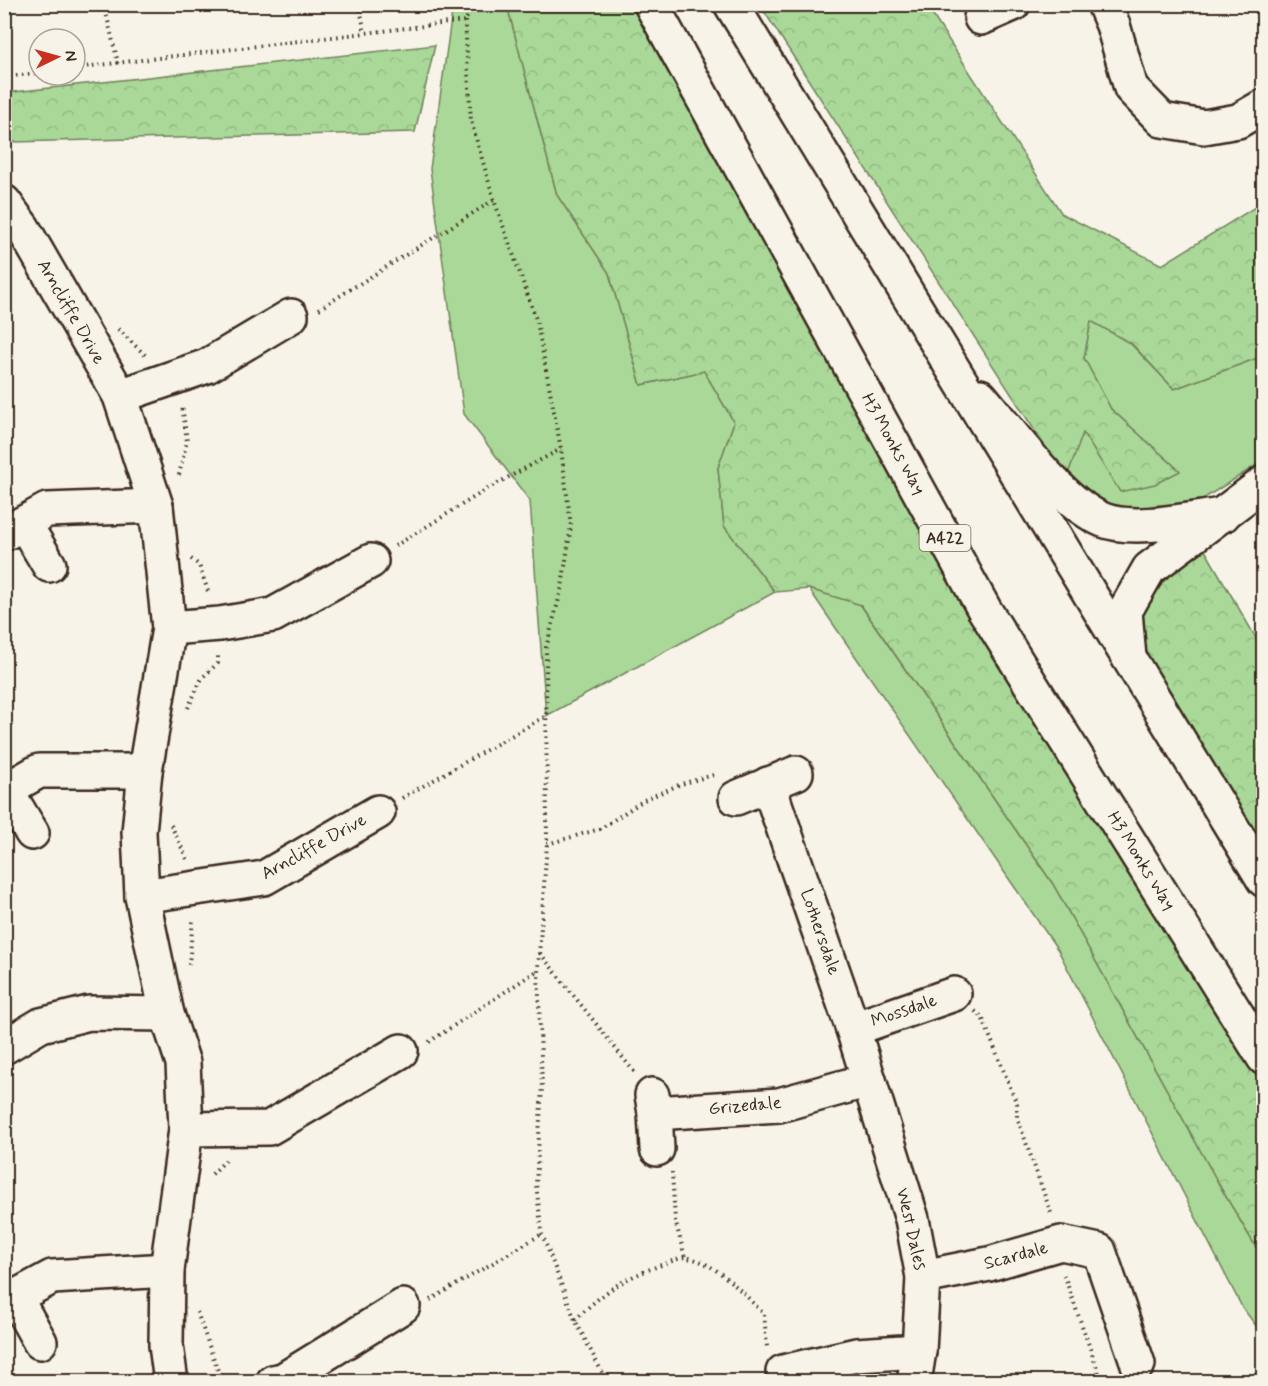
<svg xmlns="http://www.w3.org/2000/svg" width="1268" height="1386" font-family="Mynerve,sans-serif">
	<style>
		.green { fill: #a9d898; stroke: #72815b; stroke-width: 1.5 }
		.forest { fill: url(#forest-crowns); stroke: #72815b; stroke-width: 1.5 }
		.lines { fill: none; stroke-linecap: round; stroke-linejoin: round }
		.minor-casing { stroke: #3b2a1e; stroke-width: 38 }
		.major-casing { stroke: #3b2a1e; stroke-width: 38 }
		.path { stroke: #3b2a1e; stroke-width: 4; stroke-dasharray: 1.5 4.5; stroke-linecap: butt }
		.minor { stroke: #f7f3e8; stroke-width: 33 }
		.major { stroke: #f7f3e8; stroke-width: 33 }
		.labels { text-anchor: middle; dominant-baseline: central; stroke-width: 4.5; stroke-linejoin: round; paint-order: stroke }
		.shield { fill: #f7f3e8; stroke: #73665b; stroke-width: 1.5 }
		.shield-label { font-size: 16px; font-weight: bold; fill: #3b2a1e }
		.street-label { font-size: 18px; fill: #3b2a1e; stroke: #f7f3e8 }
	</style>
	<defs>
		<pattern id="forest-crowns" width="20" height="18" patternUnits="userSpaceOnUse" patternTransform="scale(1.5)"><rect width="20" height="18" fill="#a9d898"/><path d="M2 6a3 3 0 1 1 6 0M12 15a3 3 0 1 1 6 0" fill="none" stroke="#92ba83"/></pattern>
	</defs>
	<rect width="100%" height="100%" fill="#f7f3e8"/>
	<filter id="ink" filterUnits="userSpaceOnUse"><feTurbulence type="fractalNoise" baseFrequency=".0167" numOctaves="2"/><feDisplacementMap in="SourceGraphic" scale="12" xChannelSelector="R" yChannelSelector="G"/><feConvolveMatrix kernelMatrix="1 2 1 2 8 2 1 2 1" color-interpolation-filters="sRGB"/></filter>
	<g filter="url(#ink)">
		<!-- green -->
		<g class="green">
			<polygon points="453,5 507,5 557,195 609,273 641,385 704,371 734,422 718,468 724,526 775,592 546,716 530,501 464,414 430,169"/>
			<polygon points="1091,320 1131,344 1174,389 1263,356 1263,461 1195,504 1130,512 1090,500 1066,479 1083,432 1180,471 1111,409 1084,358"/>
			<polygon points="809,589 860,604 1053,884 1225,1195 1263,1259 1263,1335 1242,1307 1058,950"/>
		</g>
		<!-- forest -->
		<g class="forest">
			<polygon points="507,5 651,5 1263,1058 1263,1259 1225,1195 1053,884 861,605 809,589 775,592 724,526 718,468 734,422 704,371 641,385 609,273 557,195"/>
			<polygon points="760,5 926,5 1062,214 1162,265 1263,202 1263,356 1174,389 1132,344 1091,321 1084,358 1111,409 1180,471 1155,484 1120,492 1083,433 1066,479"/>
			<polygon points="435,45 415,132 13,142 5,127 5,93"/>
			<polygon points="1202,545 1263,650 1263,868 1152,675 1137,635 1149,581"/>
		</g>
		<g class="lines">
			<!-- minor casing -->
			<g class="minor-casing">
				<g id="minor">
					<polyline points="1104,4 1113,25 1131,88 1162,120 1204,127 1238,121 1264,106"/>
					<polyline points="981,18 1013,4"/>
					<polyline points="4,202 23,228 120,396 156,506 169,628 145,771 139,832 142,896 167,1014 183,1063 186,1129 167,1270 166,1345 171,1382"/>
					<polyline points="120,396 207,366 291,316"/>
					<path d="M980 396C1011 432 1060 502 1103 520 1134 532 1190 519 1223 515"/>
					<polyline points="24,523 49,565"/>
					<polyline points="4,534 47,510 156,506"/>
					<polyline points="169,628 220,624 273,615 371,561"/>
					<polyline points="1129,658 1125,611 1149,569 1264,483"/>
					<polyline points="768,784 853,1029 912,1219 923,1277 919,1351 914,1382"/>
					<polyline points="6,790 32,833"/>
					<polyline points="4,791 39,771 145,771"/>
					<polyline points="736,798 796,773"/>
					<polyline points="142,896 264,878 378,812"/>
					<polyline points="853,1029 954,994"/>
					<polyline points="4,1047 41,1025 89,1013 167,1014"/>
					<polyline points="652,1095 655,1113 779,1105 869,1080"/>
					<polyline points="655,1113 657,1149"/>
					<polyline points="186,1129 269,1128 401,1051"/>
					<polyline points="923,1277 989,1264 1061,1243 1099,1251 1138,1364"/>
					<polyline points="15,1297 40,1342"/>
					<polyline points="4,1303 52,1277 167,1270"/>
					<polyline points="783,1372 856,1355 919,1351"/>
					<polyline points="273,1382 283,1380 403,1306"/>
				</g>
			</g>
			<!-- major casing -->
			<g class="major-casing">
				<g id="major">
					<polyline points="651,4 984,609 1264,1058"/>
					<polyline points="731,4 1264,880"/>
				</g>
			</g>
			<!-- path -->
			<g class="path">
				<polyline points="104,4 118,63"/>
				<polyline points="359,4 365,33"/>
				<polyline points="465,21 471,121 494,200 537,322 561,449 571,526 562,587 546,648 547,844 538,969 542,1087 536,1184 542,1234 575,1320 607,1382"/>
				<polyline points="75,68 465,21 474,4"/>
				<polyline points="4,77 39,73"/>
				<polyline points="319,309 494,200"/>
				<polyline points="118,329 145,355"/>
				<polyline points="179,475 187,441 182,406"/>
				<polyline points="395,546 494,485 561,449"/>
				<polyline points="191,559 199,565 209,594"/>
				<polyline points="188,708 202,678 218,663 218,653"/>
				<polyline points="402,798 546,716"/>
				<polyline points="171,825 187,859"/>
				<polyline points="547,844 600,829 644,800 681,784 717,774"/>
				<polyline points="540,953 635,1073"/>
				<polyline points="189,965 193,919"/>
				<polyline points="975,1011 982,1017 1017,1104 1017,1117 1052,1216"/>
				<polyline points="429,1042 538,970"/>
				<polyline points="672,1172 675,1220 685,1257"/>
				<polyline points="212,1174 226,1160"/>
				<polyline points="1064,1275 1102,1382"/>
				<polyline points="430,1300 542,1234"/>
				<polyline points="197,1312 222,1382"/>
				<path d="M575 1320C607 1289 622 1279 664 1264 671 1262 680 1257 686 1258 713 1259 746 1296 764 1314L767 1347"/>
			</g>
			<!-- minor -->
			<use href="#minor" class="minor"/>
			<!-- major -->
			<use href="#major" class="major"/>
		</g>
	</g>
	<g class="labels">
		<!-- shield labels -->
		<rect class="shield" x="919.5" y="525" width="51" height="26" rx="4.5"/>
		<g class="shield-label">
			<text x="945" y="538">A422</text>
		</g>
		<!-- street labels -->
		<g class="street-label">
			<text transform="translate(71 312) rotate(60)">Arncliffe Drive</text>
			<text transform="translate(893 444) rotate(61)">H3 Monks Way</text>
			<text transform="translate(314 847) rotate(-29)">Arncliffe Drive</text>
			<text transform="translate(1141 861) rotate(58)">H3 Monks Way</text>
			<text transform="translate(820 932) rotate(71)">Lothersdale</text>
			<text transform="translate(904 1011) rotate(-19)">Mossdale</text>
			<text transform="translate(745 1106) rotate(-5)">Grizedale</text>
			<text transform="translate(911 1229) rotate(77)">West Dales</text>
			<text transform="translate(1016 1256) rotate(-15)">Scardale</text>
		</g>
	</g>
	<!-- margin -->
	<rect width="1268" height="1386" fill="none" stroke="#f7f3e8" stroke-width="24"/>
	<rect x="12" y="12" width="1244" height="1362" fill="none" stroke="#3b2a1e" stroke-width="2" filter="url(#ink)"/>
	<!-- north arrow -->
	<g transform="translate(57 57) rotate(85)"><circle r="28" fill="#f7f3e8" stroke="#aca397" stroke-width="1.5"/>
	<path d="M0-4.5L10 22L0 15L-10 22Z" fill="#c8321e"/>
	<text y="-9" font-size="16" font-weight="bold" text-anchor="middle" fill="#3b2a1e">N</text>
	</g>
</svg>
